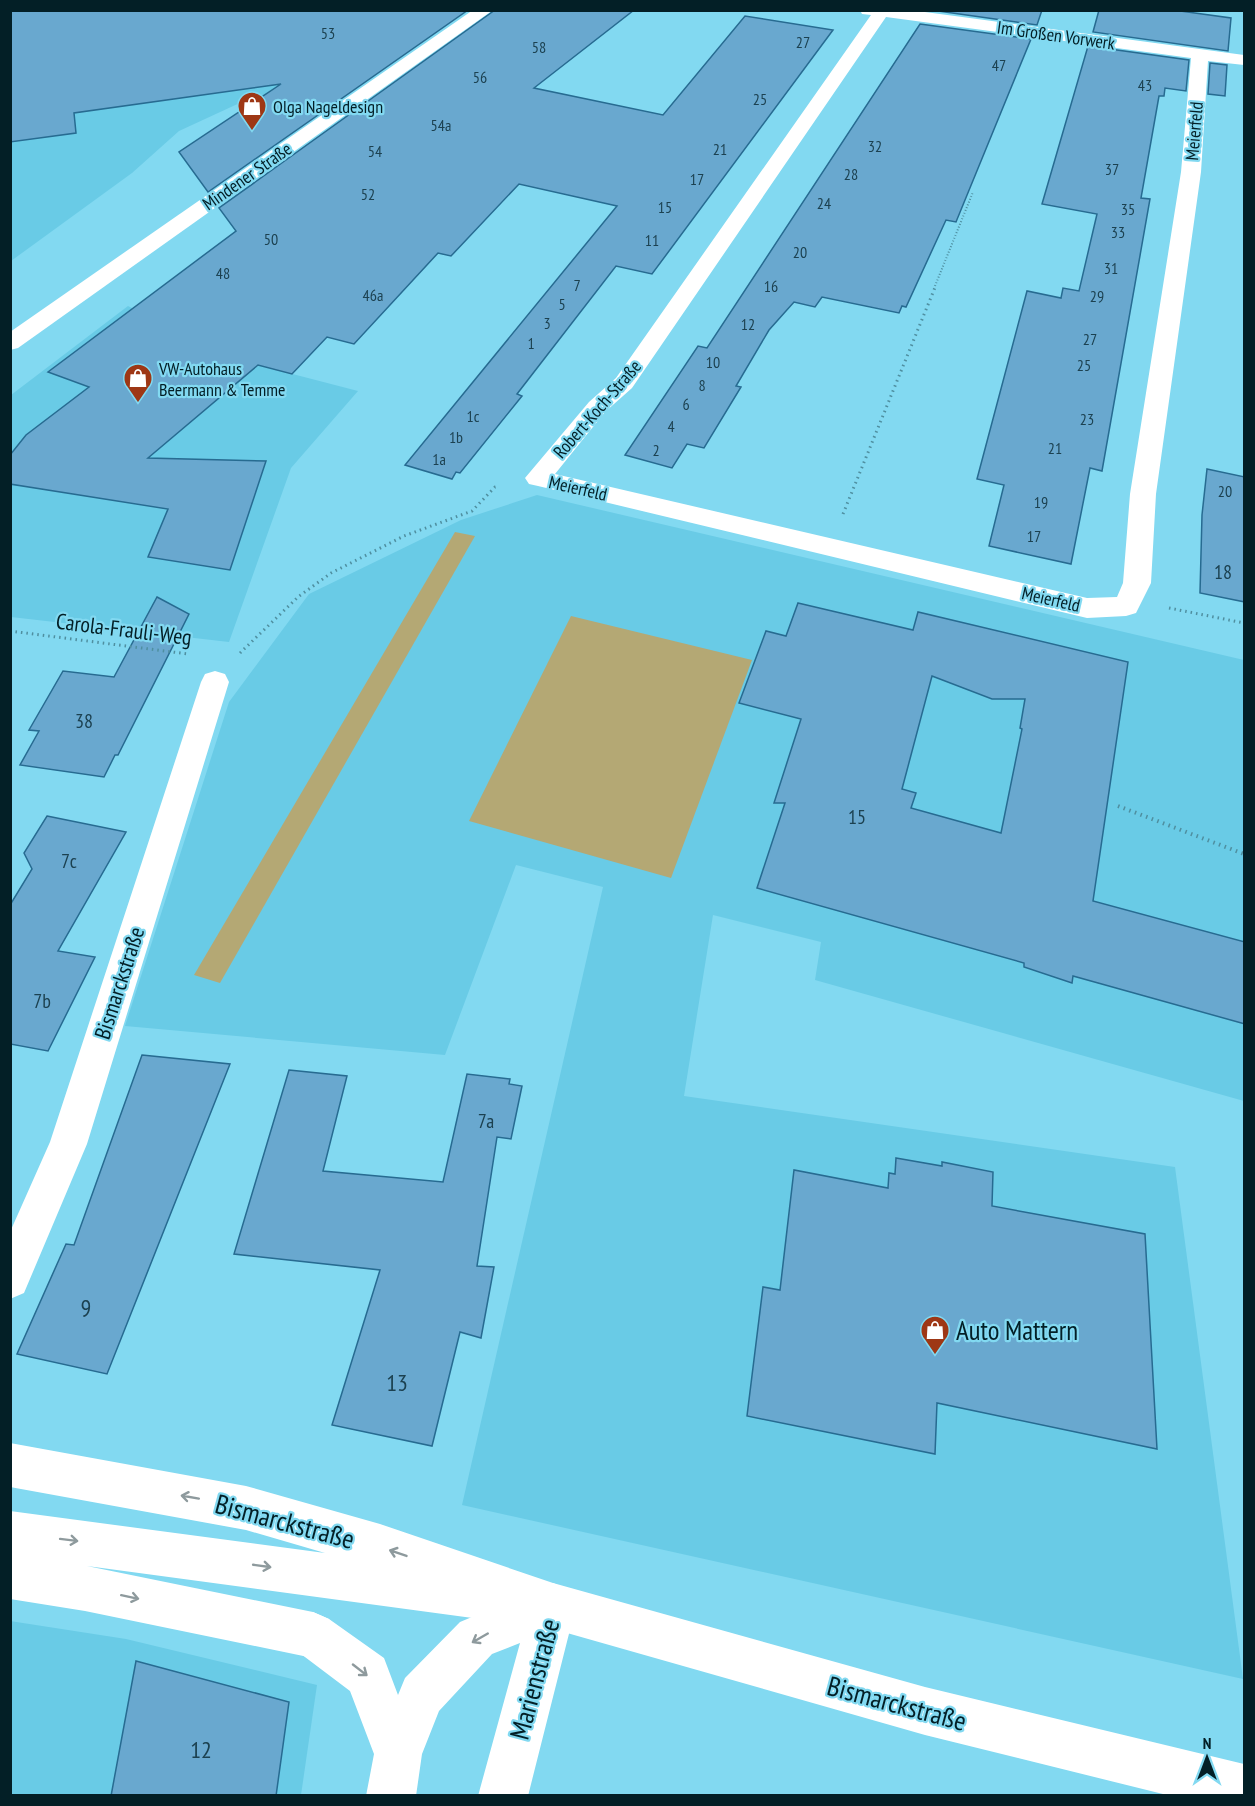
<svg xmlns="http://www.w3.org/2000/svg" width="1255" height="1806" font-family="'PT Sans Narrow',sans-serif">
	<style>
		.built { fill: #69cbe6 }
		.green { fill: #b4a874 }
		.building { fill: #69a8cf; stroke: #276b91; stroke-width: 1.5; fill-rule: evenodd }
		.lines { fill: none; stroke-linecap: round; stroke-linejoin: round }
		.path-far2 { stroke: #4f8fa0; stroke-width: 2; stroke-dasharray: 1 2; stroke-linecap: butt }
		.path-far1 { stroke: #4f8fa0; stroke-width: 3; stroke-dasharray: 1.5 4; stroke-linecap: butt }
		.path { stroke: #4f8fa0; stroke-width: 4; stroke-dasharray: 1.5 4.5; stroke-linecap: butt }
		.minor { fill: #fff; fill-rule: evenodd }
		.tertiary { fill: #fff; fill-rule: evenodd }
		.secondary { fill: #fff; fill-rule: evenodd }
		.oneway { stroke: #8e9a9d }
		.labels { text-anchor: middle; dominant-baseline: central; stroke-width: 4.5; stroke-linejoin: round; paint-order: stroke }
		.far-number-label { font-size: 16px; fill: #1c4150 }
		.far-street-label { font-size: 18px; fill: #031f26; stroke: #82d9f1 }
		.far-poi-label { font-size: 18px; fill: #031f26; stroke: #82d9f1; text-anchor: start }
		.number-label { font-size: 20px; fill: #1c4150 }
		.street-label { font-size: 22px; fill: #031f26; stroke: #82d9f1 }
		.near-number-label { font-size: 24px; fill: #1c4150 }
		.near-poi-label { font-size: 27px; fill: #031f26; stroke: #82d9f1; text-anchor: start }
		.near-street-label { font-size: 27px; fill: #031f26; stroke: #82d9f1 }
	</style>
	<rect width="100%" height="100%" fill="#82d9f1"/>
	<!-- built -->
	<g class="built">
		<polygon points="11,11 441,11 289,114 244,101 179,131 132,173 11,261"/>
		<polygon points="128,306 231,358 358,391 291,468 229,642 11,617 11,395"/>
		<polygon points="537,495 1244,660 1244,1101 815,980 821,942 713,915 684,1096 1175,1167 1243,1679 462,1505 603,887 516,865 445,1055 125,1026 229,702 309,594 461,520"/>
		<polygon points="10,1621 126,1639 317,1685 301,1795 11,1795"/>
	</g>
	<!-- green -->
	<g class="green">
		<polygon points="455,532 475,536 220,983 194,975"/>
		<polygon points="571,616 752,660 671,878 469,821"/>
	</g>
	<!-- building -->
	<g class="building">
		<polygon points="10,10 468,10 208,192 179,152 281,84 74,113 76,133 10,142"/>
		<polygon points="495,10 634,10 534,88 663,115 745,16 833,30 652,274 616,266 517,394 522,396 460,473 456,472 452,479 405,465 617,206 519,184 451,256 438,253 354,344 327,337 292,374 258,365 148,458 266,461 230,570 148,557 168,509 10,484 10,455 26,435 89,387 48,372 236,231 219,208"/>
		<polygon points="931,10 1042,10 1037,25"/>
		<polygon points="1099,10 1173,10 1231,18 1228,51 1093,32"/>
		<polygon points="920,24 1031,39 956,222 946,220 906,307 902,306 899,313 822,297 815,307 794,302 769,330 736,386 741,387 704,448 687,444 672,468 625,455 698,346 707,348"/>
		<polygon points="1088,46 1189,60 1186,91 1165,88 1164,96 1159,96 1141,198 1150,199 1102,471 1090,468 1071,564 989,546 1004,485 977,479 1027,291 1061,298 1063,288 1079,291 1097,214 1042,204"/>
		<polygon points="1210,63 1227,65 1225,96 1208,94"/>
		<polygon points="1207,469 1245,477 1245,602 1200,593 1202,515"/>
		<polygon points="157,597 189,614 118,755 115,755 104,777 20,765 39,731 29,730 63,671 114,677"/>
		<path d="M798 603 913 630 918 612 1128 662 1093 901 1245 942V1024L1073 976 1072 983 1024 967V963L757 888 785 803H774L801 719 739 703 766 631 786 636ZM932 676 992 699H1025L1020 728 1022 729 1001 833 911 808 916 793 902 789Z"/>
		<polygon points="47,816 126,832 58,951 95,957 48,1051 10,1044 10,905 32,869 24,853"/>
		<polygon points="142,1055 230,1064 107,1374 17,1354 66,1244 74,1245"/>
		<polygon points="289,1070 347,1076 323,1171 443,1182 467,1074 510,1079 509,1084 522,1086 511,1139 497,1137 477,1266 494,1267 481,1338 460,1332 432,1446 332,1425 380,1270 234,1254"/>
		<polygon points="896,1158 942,1166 942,1162 993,1172 992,1206 1145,1234 1157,1449 937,1403 935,1454 747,1416 763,1287 780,1290 794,1170 888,1188 889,1173 895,1174"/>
		<polygon points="136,1661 289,1702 276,1796 111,1796"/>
	</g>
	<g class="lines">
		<!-- path-far2 -->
		<polyline class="path-far2" points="935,286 973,192"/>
		<!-- path-far1 -->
		<g class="path-far1">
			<polyline points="843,514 936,285"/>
			<polyline points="1169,608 1244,623"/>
			<polyline points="10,631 188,654"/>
			<polyline points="240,653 298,597 331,573 404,536 472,511 495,487 499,486"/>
		</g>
		<!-- path -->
		<polyline class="path" points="1118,806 1244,854"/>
		<!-- minor -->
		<g class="minor">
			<path d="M860 10H910L1244 55V65L1208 61 1201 172 1156 494 1151 583 1136 613 1126 616 1087 618 538 486 529 484 525 478 589 402 616 378 871 15 862 14ZM886 17 1191 58 1181 172 1130 494 1123 583 1117 597 1087 598 555 474 605 412 632 388Z"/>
			<polygon points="215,671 225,674 229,682 87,1144 24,1293 10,1299 10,1232 50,1142 201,682 205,674"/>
			<polygon points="553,1583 569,1590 576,1606 528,1796 478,1796 520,1643 492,1654 439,1711 422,1754 416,1796 366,1796 374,1754 350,1691 297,1651 290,1635 297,1619 313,1612 329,1619 384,1658 398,1695 405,1678 460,1622"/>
		</g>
		<!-- tertiary -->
		<polygon class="tertiary" points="473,10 493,10 18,348 10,350 10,332"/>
		<!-- secondary -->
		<polygon class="secondary" points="10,1443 246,1486 380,1524 553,1583 925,1687 1244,1764 1244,1796 1171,1796 925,1735 553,1629 497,1609 496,1612 480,1619 87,1566 313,1612 329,1619 336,1635 329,1651 313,1658 85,1611 10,1599 10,1511 325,1553 246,1530 10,1487"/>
	</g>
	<!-- one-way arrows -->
	<defs><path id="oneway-shaft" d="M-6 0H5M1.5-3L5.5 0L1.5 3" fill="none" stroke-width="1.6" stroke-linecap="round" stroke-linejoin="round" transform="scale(1.5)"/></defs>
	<g class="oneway">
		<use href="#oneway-shaft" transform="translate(190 1497) rotate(-170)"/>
		<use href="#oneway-shaft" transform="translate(69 1540) rotate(7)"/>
		<use href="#oneway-shaft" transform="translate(398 1553) rotate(-161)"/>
		<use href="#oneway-shaft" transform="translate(262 1566) rotate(8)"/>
		<use href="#oneway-shaft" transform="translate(130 1597) rotate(12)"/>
		<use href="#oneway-shaft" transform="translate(480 1638) rotate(150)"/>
		<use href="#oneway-shaft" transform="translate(360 1670) rotate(38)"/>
	</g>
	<!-- icons -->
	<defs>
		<g id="shop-pin" transform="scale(1.5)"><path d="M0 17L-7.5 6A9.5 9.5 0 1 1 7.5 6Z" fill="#9e3715" stroke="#82d9f1"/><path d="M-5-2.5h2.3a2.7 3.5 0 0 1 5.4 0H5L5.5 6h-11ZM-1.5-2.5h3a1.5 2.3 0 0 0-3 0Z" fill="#fff"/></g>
	</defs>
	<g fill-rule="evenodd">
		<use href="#shop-pin" x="252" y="106"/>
		<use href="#shop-pin" x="138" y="378"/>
		<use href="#shop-pin" x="935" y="1330"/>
	</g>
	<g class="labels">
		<!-- far-number labels -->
		<g class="far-number-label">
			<text x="328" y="33">53</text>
			<text x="803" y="42">27</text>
			<text x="539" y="47">58</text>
			<text x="999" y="65">47</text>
			<text x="480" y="77">56</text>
			<text x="1145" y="85">43</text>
			<text x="760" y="99">25</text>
			<text x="441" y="125">54a</text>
			<text x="875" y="146">32</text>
			<text x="720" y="149">21</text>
			<text x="375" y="151">54</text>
			<text x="1112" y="169">37</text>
			<text x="851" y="174">28</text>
			<text x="697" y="179">17</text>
			<text x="368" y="194">52</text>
			<text x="824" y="203">24</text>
			<text x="665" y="207">15</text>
			<text x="1128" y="209">35</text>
			<text x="1118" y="232">33</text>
			<text x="271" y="239">50</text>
			<text x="652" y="240">11</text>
			<text x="800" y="252">20</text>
			<text x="1111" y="268">31</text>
			<text x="223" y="273">48</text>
			<text x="577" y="285">7</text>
			<text x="771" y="286">16</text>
			<text x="373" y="295">46a</text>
			<text x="1097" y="296">29</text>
			<text x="562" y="304">5</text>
			<text x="547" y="323">3</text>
			<text x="748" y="324">12</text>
			<text x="1090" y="339">27</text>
			<text x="531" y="343">1</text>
			<text x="713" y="362">10</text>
			<text x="1084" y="365">25</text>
			<text x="702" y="385">8</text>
			<text x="686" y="404">6</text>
			<text x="473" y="416">1c</text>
			<text x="1087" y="419">23</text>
			<text x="671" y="426">4</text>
			<text x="456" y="437">1b</text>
			<text x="1055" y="448">21</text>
			<text x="656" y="450">2</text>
			<text x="439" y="459">1a</text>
			<text x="1225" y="491">20</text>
			<text x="1041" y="502">19</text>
			<text x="1034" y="536">17</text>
		</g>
		<!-- far-street labels -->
		<g class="far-street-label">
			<text transform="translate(1056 35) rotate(8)">Im Großen Vorwerk</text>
			<text transform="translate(1194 131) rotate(-85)">Meierfeld</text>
			<text transform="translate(247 176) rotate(-35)">Mindener Straße</text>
			<text transform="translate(597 409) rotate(-49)">Robert-Koch-Straße</text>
			<text transform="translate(578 488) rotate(13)">Meierfeld</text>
			<text transform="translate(1051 599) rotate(13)">Meierfeld</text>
		</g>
		<!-- far-poi labels -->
		<g class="far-poi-label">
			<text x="273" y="106">Olga Nageldesign</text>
			<text x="159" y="368">VW-Autohaus<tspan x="159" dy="21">Beermann &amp; Temme</tspan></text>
		</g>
		<!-- number labels -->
		<g class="number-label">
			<text x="1223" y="572">18</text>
			<text x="84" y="721">38</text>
			<text x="857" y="817">15</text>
			<text x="69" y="861">7c</text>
			<text x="42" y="1001">7b</text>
			<text x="486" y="1121">7a</text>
		</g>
		<!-- street labels -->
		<g class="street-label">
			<text transform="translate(124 629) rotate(7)">Carola-Frauli-Weg</text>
			<text transform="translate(119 983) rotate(-72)">Bismarckstraße</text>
		</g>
		<!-- near-number labels -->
		<g class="near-number-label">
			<text x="86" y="1307">9</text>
			<text x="397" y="1382">13</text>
			<text x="201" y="1749">12</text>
		</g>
		<!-- near-poi labels -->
		<g class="near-poi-label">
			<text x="956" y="1330">Auto Mattern</text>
		</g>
		<!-- near-street labels -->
		<g class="near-street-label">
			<text transform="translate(285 1521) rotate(15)">Bismarckstraße</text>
			<text transform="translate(534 1679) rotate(-75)">Marienstraße</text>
			<text transform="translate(897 1703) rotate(15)">Bismarckstraße</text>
		</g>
	</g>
	<!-- border -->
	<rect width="1255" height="1806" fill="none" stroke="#031f26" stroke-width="24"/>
	<!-- north arrow -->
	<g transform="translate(1207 1758)" stroke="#82d9f1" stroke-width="4.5" paint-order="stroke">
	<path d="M0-4.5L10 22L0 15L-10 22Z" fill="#031f26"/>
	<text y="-9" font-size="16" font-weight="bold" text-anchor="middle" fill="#031f26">N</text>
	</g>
</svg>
